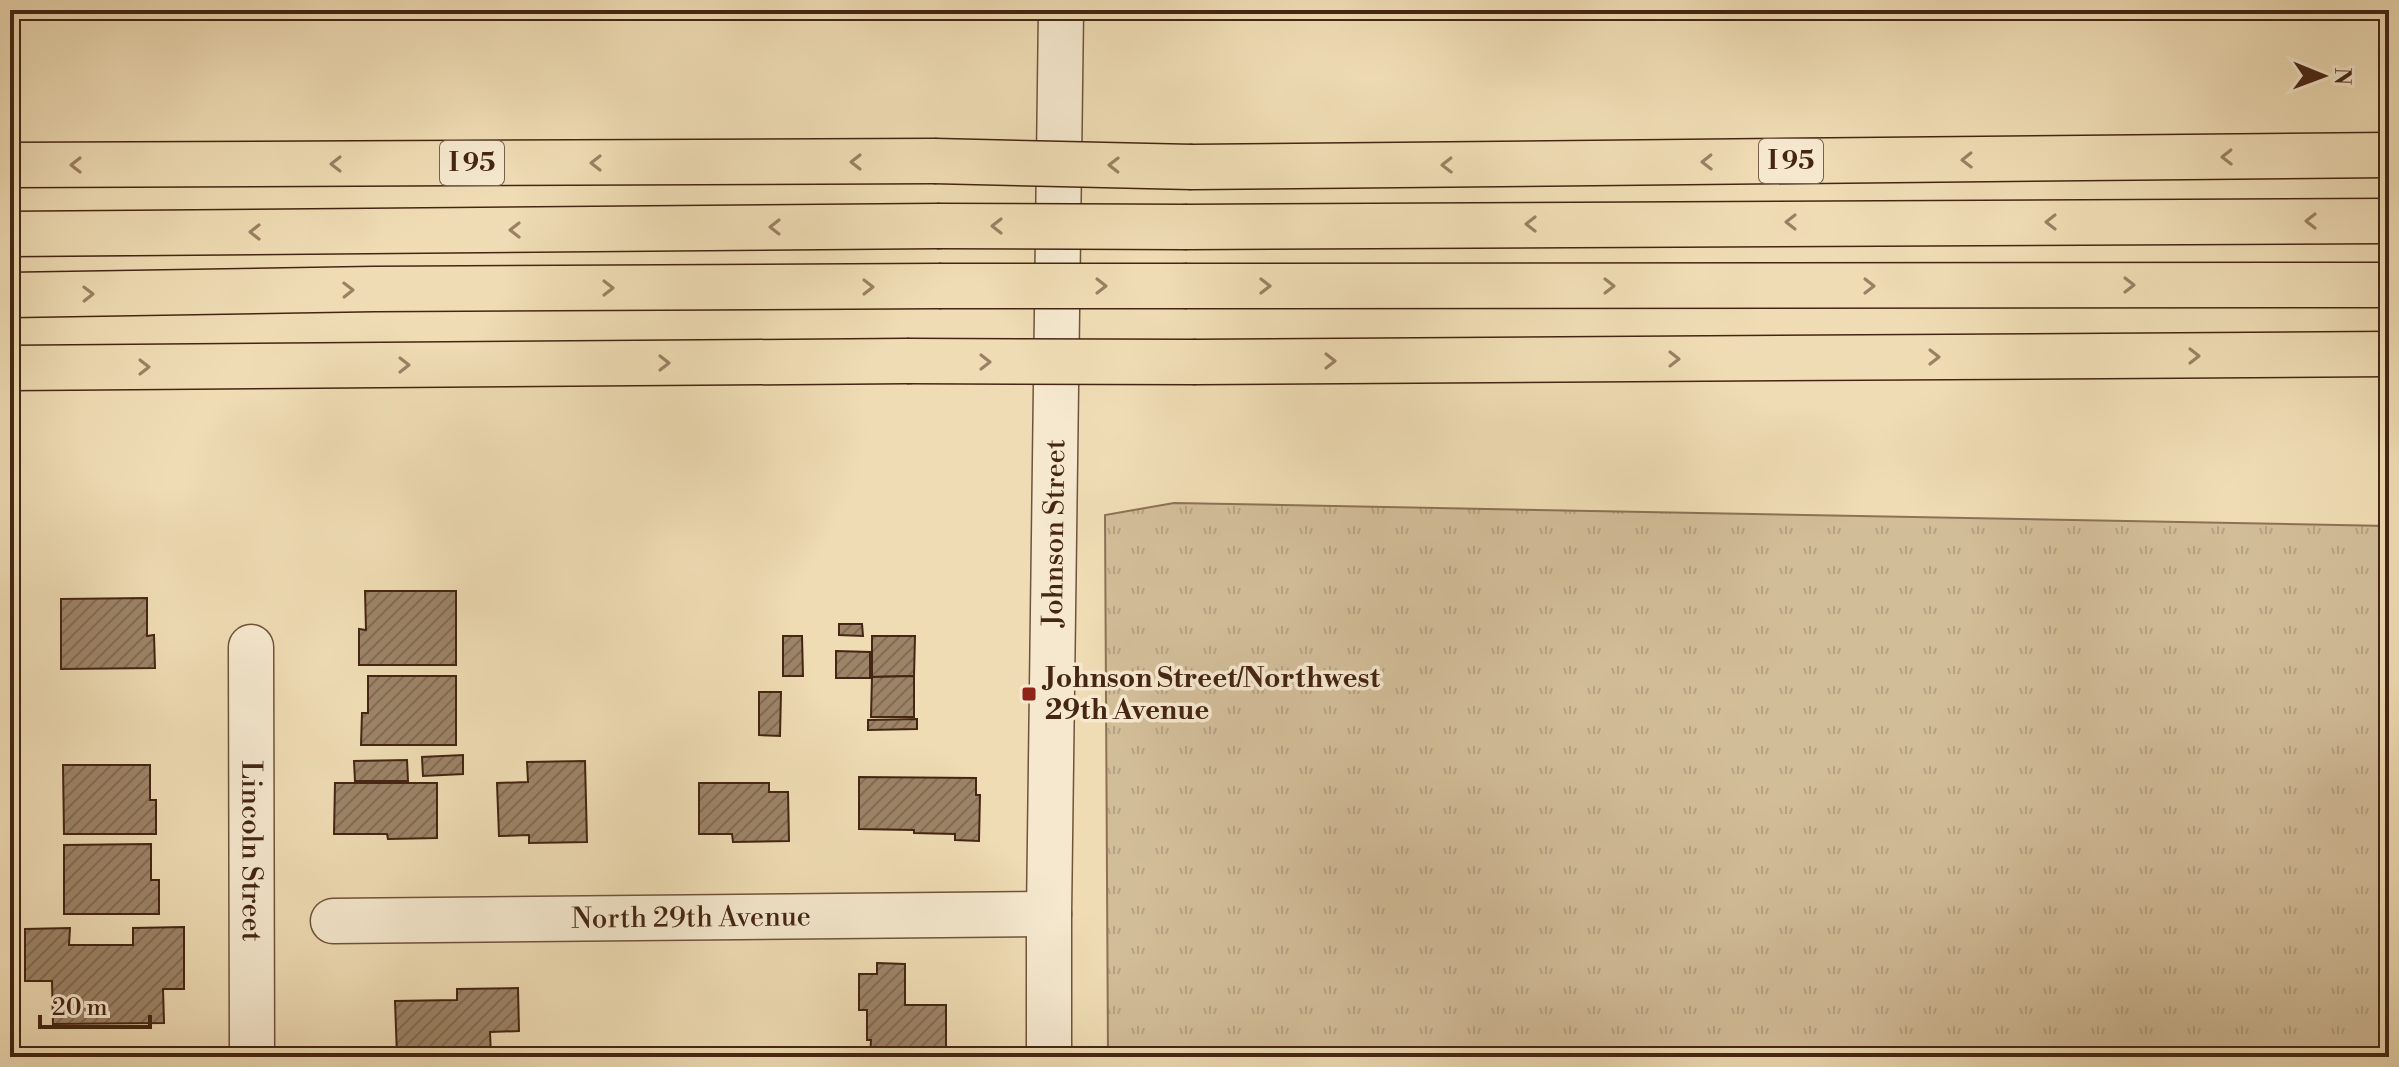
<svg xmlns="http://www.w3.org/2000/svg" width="2399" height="1067" font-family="'Libre Bodoni',serif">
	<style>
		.grass { fill: url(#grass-tufts); stroke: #8c7156; stroke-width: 2 }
		.building { fill: url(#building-hatch); stroke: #452513; stroke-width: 2 }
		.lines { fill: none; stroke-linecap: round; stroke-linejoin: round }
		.minor-casing { stroke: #70533b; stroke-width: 47 }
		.highway-casing { stroke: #452513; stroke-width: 47 }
		.minor { stroke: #f5e8ce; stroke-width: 44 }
		.highway { stroke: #efdcb4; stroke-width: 44 }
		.highway-bridge-casing { stroke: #452513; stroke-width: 47; stroke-linecap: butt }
		.highway-bridge { stroke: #efdcb4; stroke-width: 44 }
		.oneway { stroke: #9a8064 }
		.poi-dot { fill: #8f2418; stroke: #f5e8ce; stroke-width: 3 }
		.labels { text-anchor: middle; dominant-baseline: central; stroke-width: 7; stroke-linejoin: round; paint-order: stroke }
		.shield { fill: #f5e8ce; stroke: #7a604b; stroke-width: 2 }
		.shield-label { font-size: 26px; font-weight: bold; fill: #452513 }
		.street-label { font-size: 28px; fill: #452513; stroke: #f5e8ce }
		.poi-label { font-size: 28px; font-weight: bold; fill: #452513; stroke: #f5e8ce; text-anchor: start }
	</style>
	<defs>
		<pattern id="grass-tufts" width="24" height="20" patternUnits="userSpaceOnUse" patternTransform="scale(2)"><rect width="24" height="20" fill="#d2bd99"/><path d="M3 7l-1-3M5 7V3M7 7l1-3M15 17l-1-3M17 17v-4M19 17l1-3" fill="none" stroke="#b6a283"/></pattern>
		<pattern id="building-hatch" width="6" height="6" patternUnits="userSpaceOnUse" patternTransform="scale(2)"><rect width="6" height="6" fill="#9d8467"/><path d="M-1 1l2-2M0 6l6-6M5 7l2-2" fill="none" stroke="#826c54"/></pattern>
	</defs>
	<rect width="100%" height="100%" fill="#efdcb4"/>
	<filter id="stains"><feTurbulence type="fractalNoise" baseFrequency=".0025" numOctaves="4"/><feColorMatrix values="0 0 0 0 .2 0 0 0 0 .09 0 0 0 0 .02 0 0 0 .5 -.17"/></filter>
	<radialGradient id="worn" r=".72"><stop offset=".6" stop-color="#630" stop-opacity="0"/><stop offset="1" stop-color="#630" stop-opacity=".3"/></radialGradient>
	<!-- grass -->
	<polygon class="grass" points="1174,503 2389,526 2389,1057 1108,1057 1105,515"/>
	<!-- building -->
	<g class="building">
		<polygon points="365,591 456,591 456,665 359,665 359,629 366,630"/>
		<polygon points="147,598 147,636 154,635 155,668 61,669 61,599"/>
		<polygon points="839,624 862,624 863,636 839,635"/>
		<polygon points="783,636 802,636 803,676 783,676"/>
		<polygon points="872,636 915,636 914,676 872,677"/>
		<polygon points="836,651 870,652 870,678 836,678"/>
		<polygon points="368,676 456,676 456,745 361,745 362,713 368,713"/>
		<polygon points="914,676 914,717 871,717 872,677"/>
		<polygon points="759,692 781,692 780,736 759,735"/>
		<polygon points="917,719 917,729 868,730 868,720"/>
		<polygon points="463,755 463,774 423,776 422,757"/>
		<polygon points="407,760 408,781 355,781 354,761"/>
		<polygon points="585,761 587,842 529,843 529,835 499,836 497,783 528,782 527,762"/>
		<polygon points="63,765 150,765 150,800 156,800 156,834 64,834"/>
		<polygon points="859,777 976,778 976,795 980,795 979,841 955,840 955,834 914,833 914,830 859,829"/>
		<polygon points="335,783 437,783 437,838 388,839 387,834 334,834"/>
		<polygon points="699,783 769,783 769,792 788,792 789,841 733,842 732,834 699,834"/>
		<polygon points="151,844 151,880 159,880 159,914 64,914 64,845"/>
		<polygon points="184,927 184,989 163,989 164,1023 53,1024 52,981 25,981 25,929 70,928 69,945 133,945 133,928"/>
		<polygon points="877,963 905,964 905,1005 946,1005 946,1057 870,1057 871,1040 867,1040 867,1010 859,1010 859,974 877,974"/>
		<polygon points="518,988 519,1031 490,1032 491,1057 397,1056 395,1001 457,1000 457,989"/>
	</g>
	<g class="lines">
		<!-- minor casing -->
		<g class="minor-casing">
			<g id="minor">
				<path id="s1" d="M251 647 252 1057"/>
				<path id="s2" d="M333 921 1049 914"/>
				<path id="s3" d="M1049 1057V914L1061 10"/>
			</g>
		</g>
		<!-- highway casing -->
		<g class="highway-casing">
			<g id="highway">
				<polyline points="10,165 934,161"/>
				<polyline points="1192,167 2389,155"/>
				<polyline points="1187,227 2389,221"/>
				<polyline points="10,234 937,226"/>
				<polyline points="1187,286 2389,285"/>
				<polyline points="10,295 374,289 939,286"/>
				<polyline points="1196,362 2389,354"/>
				<polyline points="10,368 907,361"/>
			</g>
		</g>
		<!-- minor -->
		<use href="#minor" class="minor"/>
		<!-- highway -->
		<use href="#highway" class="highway"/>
		<!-- highway-bridge casing -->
		<g class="highway-bridge-casing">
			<g id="highway-bridge">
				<polyline points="934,161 1192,167"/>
				<polyline points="937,226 1187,227"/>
				<polyline points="939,286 1187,286"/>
				<polyline points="907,361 1196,362"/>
			</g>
		</g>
		<!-- highway-bridge -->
		<use href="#highway-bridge" class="highway-bridge"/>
	</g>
	<!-- one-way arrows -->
	<defs><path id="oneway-chevron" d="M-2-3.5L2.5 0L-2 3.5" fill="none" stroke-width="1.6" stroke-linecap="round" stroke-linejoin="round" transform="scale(2)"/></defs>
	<g class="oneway">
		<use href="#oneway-chevron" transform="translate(2227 157) rotate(179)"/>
		<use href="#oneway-chevron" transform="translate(1967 160) rotate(179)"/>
		<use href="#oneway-chevron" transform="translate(856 162) rotate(180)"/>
		<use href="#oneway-chevron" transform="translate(1707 162) rotate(179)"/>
		<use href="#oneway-chevron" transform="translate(596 163) rotate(180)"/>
		<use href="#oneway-chevron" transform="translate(336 164) rotate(180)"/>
		<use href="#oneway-chevron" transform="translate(76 165) rotate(180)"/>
		<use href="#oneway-chevron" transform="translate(1114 165) rotate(-179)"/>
		<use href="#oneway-chevron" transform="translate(1447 165) rotate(179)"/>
		<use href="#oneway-chevron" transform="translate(2311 221) rotate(180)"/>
		<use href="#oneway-chevron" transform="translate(1791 222) rotate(180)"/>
		<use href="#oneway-chevron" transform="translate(2051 222) rotate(180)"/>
		<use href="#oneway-chevron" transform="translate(1531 224) rotate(180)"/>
		<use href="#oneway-chevron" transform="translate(997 226) rotate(-180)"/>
		<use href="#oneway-chevron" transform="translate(775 227) rotate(180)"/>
		<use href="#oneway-chevron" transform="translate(515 230) rotate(180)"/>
		<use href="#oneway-chevron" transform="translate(255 232) rotate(180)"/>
		<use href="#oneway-chevron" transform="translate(2129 285)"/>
		<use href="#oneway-chevron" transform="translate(1101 286)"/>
		<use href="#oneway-chevron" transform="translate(1265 286)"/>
		<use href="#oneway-chevron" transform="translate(1609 286)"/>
		<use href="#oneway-chevron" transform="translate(1869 286)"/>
		<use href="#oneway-chevron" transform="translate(868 287)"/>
		<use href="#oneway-chevron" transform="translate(608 288)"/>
		<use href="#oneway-chevron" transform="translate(348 290) rotate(-1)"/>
		<use href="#oneway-chevron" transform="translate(88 294) rotate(-1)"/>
		<use href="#oneway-chevron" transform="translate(2194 356)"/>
		<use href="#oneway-chevron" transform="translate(1934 357)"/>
		<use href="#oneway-chevron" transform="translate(1674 359)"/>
		<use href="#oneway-chevron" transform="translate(1330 361)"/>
		<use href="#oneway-chevron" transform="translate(985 362)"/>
		<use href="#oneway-chevron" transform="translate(664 363)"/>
		<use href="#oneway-chevron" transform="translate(404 365)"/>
		<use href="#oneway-chevron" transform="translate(144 367)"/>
	</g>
	<!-- markers -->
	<rect class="poi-dot" x="1021" y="686" width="16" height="16" rx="4"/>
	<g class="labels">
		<!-- shield labels -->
		<g class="shield">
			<rect x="1759" y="139" width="64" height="44" rx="6"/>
			<rect x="440" y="141" width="64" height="44" rx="6"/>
		</g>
		<g class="shield-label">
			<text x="1791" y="161">I 95</text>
			<text x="472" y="163">I 95</text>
		</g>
		<!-- street labels -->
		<g class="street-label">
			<text stroke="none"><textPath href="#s3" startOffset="524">Johnson Street</textPath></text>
			<text stroke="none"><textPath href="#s1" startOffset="204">Lincoln Street</textPath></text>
			<text stroke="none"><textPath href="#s2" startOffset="358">North 29th Avenue</textPath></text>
		</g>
		<!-- poi labels -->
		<g class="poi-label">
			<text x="1045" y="678">Johnson Street/Northwest<tspan x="1045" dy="32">29th Avenue</tspan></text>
		</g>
	</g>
	<!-- margin -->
	<rect width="2399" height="1067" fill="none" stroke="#efdcb4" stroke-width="40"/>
	<rect x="12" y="12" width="2375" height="1043" fill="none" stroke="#452513" stroke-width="4"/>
	<rect x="20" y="20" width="2359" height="1027" fill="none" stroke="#452513" stroke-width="2"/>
	<!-- north arrow -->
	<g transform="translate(2323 76) rotate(91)" stroke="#f5e8ce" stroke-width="6" paint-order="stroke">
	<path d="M0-6L14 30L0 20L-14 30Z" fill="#452513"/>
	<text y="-12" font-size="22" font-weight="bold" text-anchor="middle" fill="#452513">N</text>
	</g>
	<!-- scale -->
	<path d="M40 1015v12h110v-12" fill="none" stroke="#452513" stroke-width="4"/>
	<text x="52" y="1015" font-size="24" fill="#452513" stroke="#f5e8ce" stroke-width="6" paint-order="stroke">20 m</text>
	<rect width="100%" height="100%" filter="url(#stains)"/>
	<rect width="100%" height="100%" fill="url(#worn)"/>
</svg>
